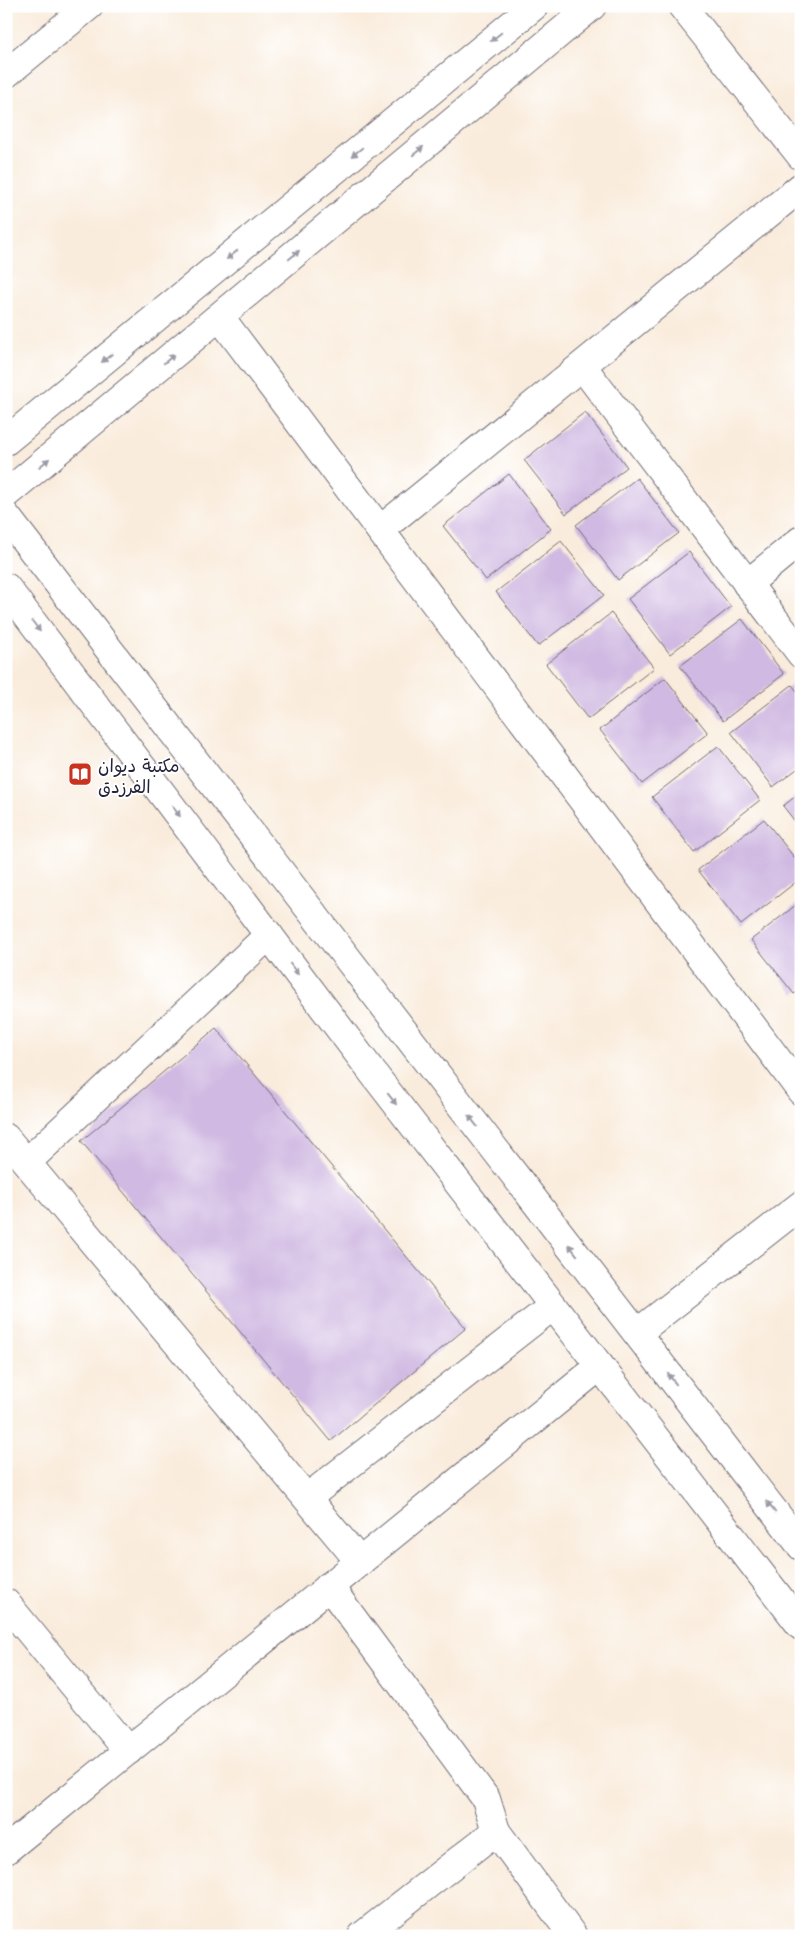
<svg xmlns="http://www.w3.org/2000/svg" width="807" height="1942" font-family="'Playpen Sans','Playpen Sans Arabic',sans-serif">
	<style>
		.building { fill: #d0b9e2 }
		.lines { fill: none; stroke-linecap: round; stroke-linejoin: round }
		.minor-casing { stroke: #6d6973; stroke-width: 30 }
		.major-casing { stroke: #6d6973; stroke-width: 30 }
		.minor { stroke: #fff; stroke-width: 28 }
		.major { stroke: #fff; stroke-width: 28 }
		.oneway { fill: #9c9ca7 }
		.labels { text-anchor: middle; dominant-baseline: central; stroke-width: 4; stroke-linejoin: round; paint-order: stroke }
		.poi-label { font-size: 18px; fill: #22223b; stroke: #fff; text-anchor: start }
	</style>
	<rect width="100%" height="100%" fill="#fff"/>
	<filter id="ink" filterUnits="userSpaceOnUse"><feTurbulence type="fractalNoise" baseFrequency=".02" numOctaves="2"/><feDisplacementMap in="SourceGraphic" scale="10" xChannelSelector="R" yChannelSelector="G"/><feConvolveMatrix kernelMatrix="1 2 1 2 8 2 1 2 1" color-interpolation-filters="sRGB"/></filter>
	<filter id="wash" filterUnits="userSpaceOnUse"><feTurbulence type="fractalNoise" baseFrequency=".0096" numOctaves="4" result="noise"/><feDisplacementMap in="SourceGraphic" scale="20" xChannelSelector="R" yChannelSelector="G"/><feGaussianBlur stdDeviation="1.12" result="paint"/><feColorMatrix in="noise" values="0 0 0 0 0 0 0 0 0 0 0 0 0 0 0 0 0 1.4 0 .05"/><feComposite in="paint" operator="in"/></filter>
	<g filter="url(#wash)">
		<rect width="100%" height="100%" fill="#f9ecdc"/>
		<g id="blocks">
			<!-- building -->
			<g class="building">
				<polygon points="585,412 627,467 566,514 524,460"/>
				<polygon points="509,474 551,529 486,580 443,526"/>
				<polygon points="637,478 679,533 618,580 576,525"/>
				<polygon points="561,541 604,595 538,646 496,592"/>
				<polygon points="689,552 731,607 670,654 628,599"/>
				<polygon points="611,613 654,668 588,719 546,664"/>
				<polygon points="742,619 784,674 723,721 680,666"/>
				<polygon points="665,678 708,733 642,784 600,730"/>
				<polygon points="792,685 801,696 801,766 773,787 731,732"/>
				<polygon points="718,746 760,800 694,852 652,797"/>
				<polygon points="801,792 801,829 783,806"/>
				<polygon points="764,819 801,866 801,878 741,925 698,870"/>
				<polygon points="801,901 801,989 794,994 751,940"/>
				<polygon points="216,1028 466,1328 331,1441 81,1141"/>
			</g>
		</g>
	</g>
	<g filter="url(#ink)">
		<use href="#blocks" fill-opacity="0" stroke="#6d6973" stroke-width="1"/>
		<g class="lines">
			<!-- minor casing -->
			<g class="minor-casing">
				<g id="minor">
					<polyline points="682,6 801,156"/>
					<polyline points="6,74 89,6"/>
					<polyline points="220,317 801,1091"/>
					<polyline points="582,366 801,654"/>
					<polyline points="6,516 801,1546"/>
					<polyline points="380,530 801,187"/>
					<polyline points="747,584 801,540"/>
					<polyline points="6,587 376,1077 801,1626"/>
					<polyline points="6,1138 360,1562"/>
					<polyline points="27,1162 269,935"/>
					<polyline points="637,1333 801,1205"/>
					<polyline points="307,1498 553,1306"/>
					<polyline points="329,1586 486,1799 496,1831"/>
					<polyline points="6,1603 128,1751"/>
					<polyline points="6,1850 600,1366"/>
					<polyline points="362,1936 496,1831 573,1936"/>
				</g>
			</g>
			<!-- major casing -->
			<g class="major-casing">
				<g id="major">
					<polyline points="6,441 534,6"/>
					<polyline points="6,494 592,6"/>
				</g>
			</g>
			<!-- minor -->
			<use href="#minor" class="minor"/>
			<!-- major -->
			<use href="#major" class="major"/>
		</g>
		<!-- one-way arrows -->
		<defs><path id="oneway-solid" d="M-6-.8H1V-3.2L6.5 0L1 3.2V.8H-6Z" transform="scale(1.25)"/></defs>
		<g class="oneway">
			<use href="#oneway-solid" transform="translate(496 37) rotate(141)"/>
			<use href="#oneway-solid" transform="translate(418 151) rotate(-40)"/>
			<use href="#oneway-solid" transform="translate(357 152) rotate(141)"/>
			<use href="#oneway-solid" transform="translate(232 255) rotate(141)"/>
			<use href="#oneway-solid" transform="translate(294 255) rotate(-40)"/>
			<use href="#oneway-solid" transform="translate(107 358) rotate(141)"/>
			<use href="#oneway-solid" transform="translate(169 359) rotate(-40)"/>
			<use href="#oneway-solid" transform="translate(44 463) rotate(-40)"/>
			<use href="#oneway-solid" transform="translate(36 626) rotate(53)"/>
			<use href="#oneway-solid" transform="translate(176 811) rotate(53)"/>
			<use href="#oneway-solid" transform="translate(294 969) rotate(53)"/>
			<use href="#oneway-solid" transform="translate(392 1099) rotate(52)"/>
			<use href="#oneway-solid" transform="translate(473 1121) rotate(-128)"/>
			<use href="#oneway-solid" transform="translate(573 1250) rotate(-128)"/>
			<use href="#oneway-solid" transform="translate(672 1379) rotate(-128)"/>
			<use href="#oneway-solid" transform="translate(771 1507) rotate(-128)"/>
		</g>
	</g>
	<!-- icons -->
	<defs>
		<g id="library-square" transform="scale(1.25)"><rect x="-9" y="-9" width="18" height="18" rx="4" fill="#c8321e" stroke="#fff"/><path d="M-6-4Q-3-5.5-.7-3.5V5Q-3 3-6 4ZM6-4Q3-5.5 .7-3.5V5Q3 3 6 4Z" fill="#fff"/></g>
	</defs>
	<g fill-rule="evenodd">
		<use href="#library-square" x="80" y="774"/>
	</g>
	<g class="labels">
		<!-- poi labels -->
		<g class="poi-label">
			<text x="98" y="764">مكتبة ديوان<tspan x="98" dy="21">الفرزدق</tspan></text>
		</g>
	</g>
	<!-- margin -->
	<rect width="807" height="1942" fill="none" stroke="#fff" stroke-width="25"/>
</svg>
